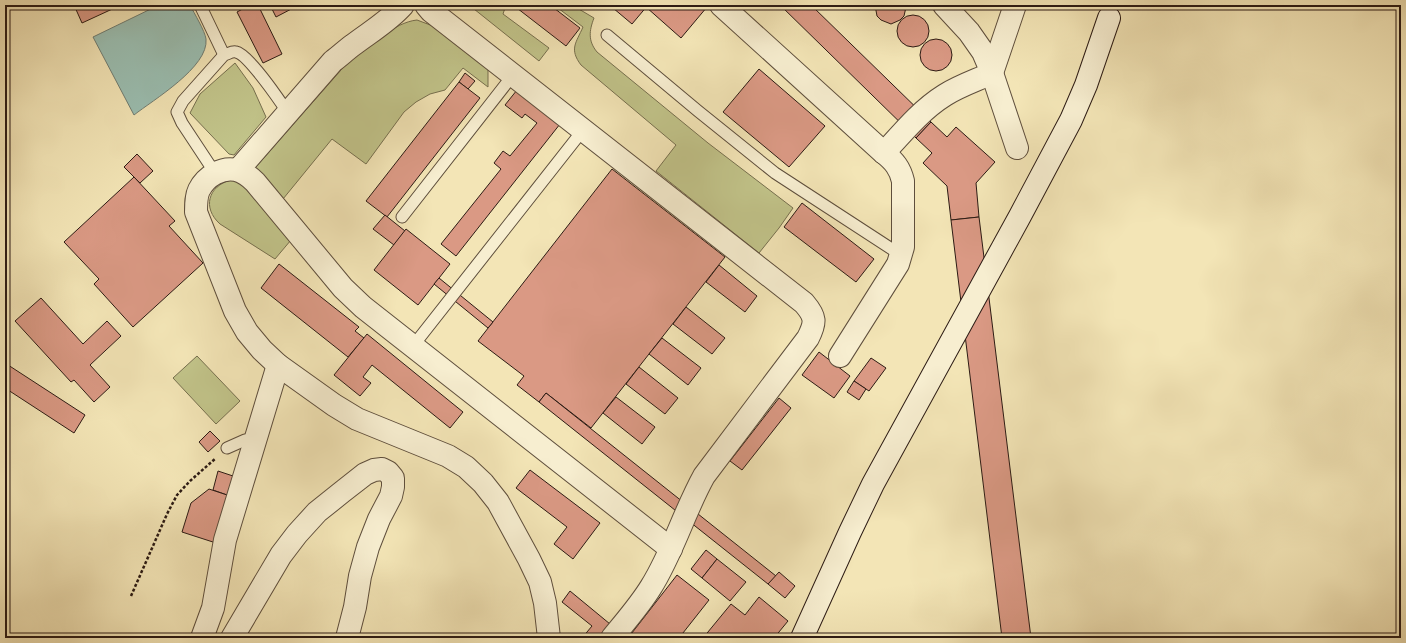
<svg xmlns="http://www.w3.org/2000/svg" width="1406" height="643" font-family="'IM FELL Double Pica',serif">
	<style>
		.green { fill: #c1c389; stroke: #766f4e }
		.water { fill: #9bbfb2; stroke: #6f7d73 }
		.building { fill: #da9984; stroke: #2c1b14 }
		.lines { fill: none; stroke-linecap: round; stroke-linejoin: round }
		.lane-casing { stroke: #5e4e3c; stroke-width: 13 }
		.street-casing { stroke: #5e4e3c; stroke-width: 24 }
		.secondary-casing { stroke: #2c1b14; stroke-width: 24 }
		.path { stroke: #2c1b14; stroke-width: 2.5; stroke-dasharray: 3 2; stroke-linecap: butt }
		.lane { stroke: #f7eed0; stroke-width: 11 }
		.street { stroke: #f7eed0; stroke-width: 22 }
		.secondary { stroke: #f7eed0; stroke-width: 22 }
	</style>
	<rect width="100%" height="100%" fill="#f3e5b6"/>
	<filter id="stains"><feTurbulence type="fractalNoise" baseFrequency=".005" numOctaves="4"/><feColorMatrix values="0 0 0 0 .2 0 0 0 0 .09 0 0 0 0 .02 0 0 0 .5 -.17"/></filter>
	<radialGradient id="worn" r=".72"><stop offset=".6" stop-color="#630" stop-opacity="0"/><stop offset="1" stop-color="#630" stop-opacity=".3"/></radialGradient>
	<!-- green -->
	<g class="green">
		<polygon points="469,5 506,5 503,14 549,48 539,61"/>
		<path d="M554 5H572L594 18C589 31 588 41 597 52L708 143 793 208 779 228 759 253 656 171 676 145 581 65C569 49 576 43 583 27Z"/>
		<path d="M417 20 433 26 488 67V87L463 68 445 90 430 94 416 102 404 112 366 164 332 139 283 199 255 168 348 62C365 48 395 22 417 20Z"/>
		<polygon points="235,63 253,88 266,117 234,155 229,154 190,113 200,94"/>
		<path d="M231 180 239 181 247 185 291 240 275 259 220 224C202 208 208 186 231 180Z"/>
		<polygon points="197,356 240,401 216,424 173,378"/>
	</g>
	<!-- water -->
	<path class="water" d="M159 5H190C194 13 205 31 206 39 209 67 153 100 134 115L93 37Z"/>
	<!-- building -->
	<g class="building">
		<polygon points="74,5 121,5 82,23"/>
		<polygon points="250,5 258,5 282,54 263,63 237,12"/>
		<polygon points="270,5 297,5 297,6 276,17"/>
		<polygon points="513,5 550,5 580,28 566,46"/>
		<polygon points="616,5 648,5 632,24 613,8"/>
		<polygon points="648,5 704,5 707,7 681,38 646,7"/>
		<polygon points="780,5 811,5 931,122 916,138"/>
		<polygon points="875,5 906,5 906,7 904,16 900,20 891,24 881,20 877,16"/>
		<circle cx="913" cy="31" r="16"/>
		<circle cx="936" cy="55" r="16"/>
		<polygon points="759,69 825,126 789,167 723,112"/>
		<polygon points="465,73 475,81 468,89 459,82"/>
		<polygon points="459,82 480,98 387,217 366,201"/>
		<polygon points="517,90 560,124 456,256 441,244 501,169 494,163 503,151 510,156 537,123 525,114 522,118 505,105"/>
		<polygon points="931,122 947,137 956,127 995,162 976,183 979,217 951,220 947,186 923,163 932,153 916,138"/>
		<polygon points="137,154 153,171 140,183 124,167"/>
		<polygon points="612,169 725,257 591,428 546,393 539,402 517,385 524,376 478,341"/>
		<polygon points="134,177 175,221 169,226 203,263 133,327 94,284 99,279 64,242"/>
		<polygon points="802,203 874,259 856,282 784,227"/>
		<polygon points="385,215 405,231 394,245 373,229"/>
		<polygon points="979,217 1031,638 1002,638 951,220"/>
		<polygon points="406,229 450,264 418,305 374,270"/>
		<polygon points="279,264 359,327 355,331 364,338 348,357 261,288"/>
		<polygon points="719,265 757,296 745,312 706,282"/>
		<polygon points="439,278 493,322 488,328 434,284"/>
		<polygon points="41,298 83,344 107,321 121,336 90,365 110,387 94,402 74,380 71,382 15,321"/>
		<polygon points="686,307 725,338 712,354 673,324"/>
		<polygon points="367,334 463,412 450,428 372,365 363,377 371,383 360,396 334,375"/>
		<polygon points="662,338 701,368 688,385 649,354"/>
		<polygon points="819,352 850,376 834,398 802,375"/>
		<polygon points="871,358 886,368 869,391 854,381"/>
		<polygon points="5,363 85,415 74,433 5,388"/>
		<polygon points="639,367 678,398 665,414 626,384"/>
		<polygon points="854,381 866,389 859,400 847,392"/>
		<polygon points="546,393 776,576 768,584 539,402"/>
		<polygon points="616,397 655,427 642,444 603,413"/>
		<polygon points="779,398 791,408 742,470 730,461"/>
		<polygon points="210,431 220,441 208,452 199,442"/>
		<polygon points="530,470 600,523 573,559 554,544 567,527 516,488"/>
		<polygon points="218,471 236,477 230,496 213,490"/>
		<polygon points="209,489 230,496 216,543 182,532 191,503"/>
		<polygon points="706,550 717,559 702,578 691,569"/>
		<polygon points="717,559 746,582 730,601 702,578"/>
		<polygon points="779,572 795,586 785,598 768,584"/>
		<polygon points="677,575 709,600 679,638 628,638"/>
		<polygon points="570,591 610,624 599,638 582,638 592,626 562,602"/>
		<polygon points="759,597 788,621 774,638 703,638 731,604 745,615"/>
	</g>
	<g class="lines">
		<!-- lane casing -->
		<g class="lane-casing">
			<g id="lane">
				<polyline points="200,5 224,55"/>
				<polyline points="607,35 698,111 775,173 901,255"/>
				<path d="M215 173 182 123 177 112 183 101 224 55C228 54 232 51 236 52 248 54 280 101 288 113"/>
				<polyline points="402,217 513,75"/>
				<polyline points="413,346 583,130"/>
				<polyline points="227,448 245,440 256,439"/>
			</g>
		</g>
		<!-- street casing -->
		<g class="street-casing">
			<g id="street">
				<path d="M426 5 431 11 804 303C816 317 816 322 808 338L704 476C684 512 673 552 651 587 640 605 625 622 612 638"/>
				<path d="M721 5 884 153C894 161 900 168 903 181V247L898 264 840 356"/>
				<polyline points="944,5 969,32 983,52 992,73 1017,148"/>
				<path d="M884 153C903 132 921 110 945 95 959 86 977 80 992 73L1015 5"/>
				<path d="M238 170 333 61C340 56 346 50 353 45 370 32 389 21 403 5"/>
				<polyline points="202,638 213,608 225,540 278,365"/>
				<polyline points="232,638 281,555 297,534 317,512 342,492 365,474 374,470 382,469 388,472 393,478 393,487 391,496 379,519 368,547 360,576 355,607 347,638"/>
				<path d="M549 638 545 603 540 582 529 559 498 502 483 483 466 467 448 456 357 419 334 405 278 365 262 350 247 332 235 311 196 212C196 204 196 196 199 190 206 176 222 167 236 170 243 172 250 177 255 182L343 288 363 307 671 549"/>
			</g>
		</g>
		<!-- secondary casing -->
		<g class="secondary-casing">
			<polyline id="secondary" points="802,638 850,532 873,484 1020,216 1071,120 1086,85 1109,18"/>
		</g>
		<!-- path -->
		<g class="path">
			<polyline points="131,596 167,514 177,495 190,481 216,458"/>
			<polyline points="5,635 8,638"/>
			<polyline points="175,638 182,635"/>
		</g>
		<!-- lane -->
		<use href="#lane" class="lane"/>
		<!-- street -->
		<use href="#street" class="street"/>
		<!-- secondary -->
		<use href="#secondary" class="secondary"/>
	</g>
	<!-- margin -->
	<rect width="1406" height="643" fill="none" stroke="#f3e5b6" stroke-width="20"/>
	<rect x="6" y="6" width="1394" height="631" fill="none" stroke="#2c1b14" stroke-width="2"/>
	<rect x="10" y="10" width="1386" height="623" fill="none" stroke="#2c1b14"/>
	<rect width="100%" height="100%" filter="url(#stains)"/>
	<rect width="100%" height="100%" fill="url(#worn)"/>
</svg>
